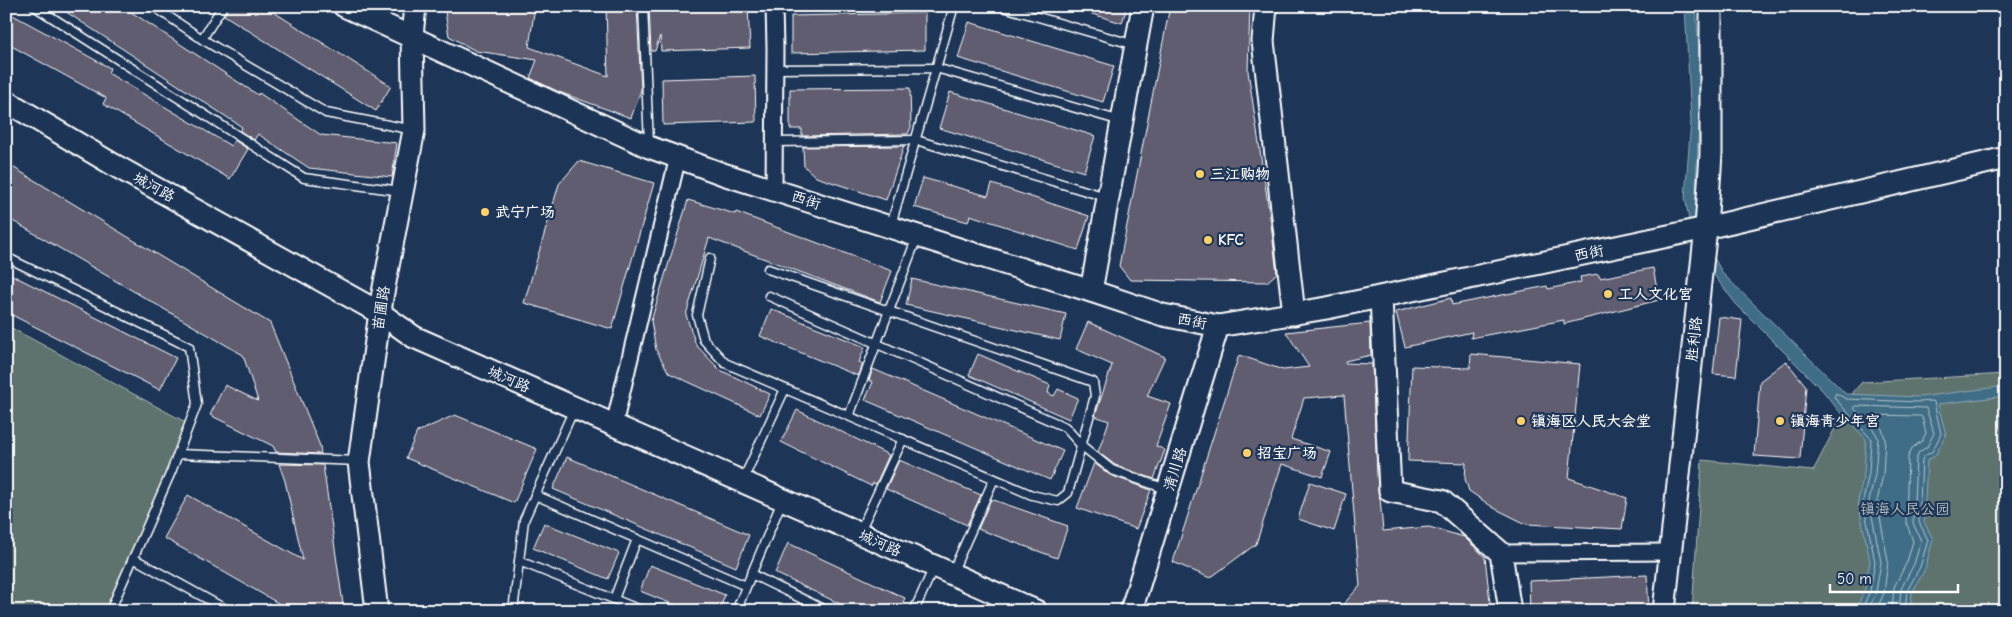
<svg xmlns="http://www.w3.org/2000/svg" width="2012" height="617" font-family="'Comic Neue','LXGW WenKai TC',sans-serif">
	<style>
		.green { fill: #5e736e; stroke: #aeb9b6 }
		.water { fill: #416d86; stroke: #8da7b6 }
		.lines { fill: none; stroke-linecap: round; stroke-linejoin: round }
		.shore { stroke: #b3c5cf; stroke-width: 1 }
		.building { fill: #615d6f; stroke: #fff }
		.lane-casing { stroke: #fff; stroke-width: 11 }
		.street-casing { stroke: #fff; stroke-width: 19 }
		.secondary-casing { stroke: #fff; stroke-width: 25 }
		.lane { stroke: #1d3557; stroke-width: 8 }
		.street { stroke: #1d3557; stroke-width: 15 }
		.secondary { stroke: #1d3557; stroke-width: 21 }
		.poi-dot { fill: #ffd166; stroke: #1d3557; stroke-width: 2 }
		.labels { text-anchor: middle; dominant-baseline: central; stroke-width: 4.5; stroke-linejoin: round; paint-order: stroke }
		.poi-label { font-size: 15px; font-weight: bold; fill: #fff; stroke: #1d3557; text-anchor: start }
		.street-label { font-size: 15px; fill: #fff; stroke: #1d3557 }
		.park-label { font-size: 15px; fill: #b7c0be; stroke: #1d3557 }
	</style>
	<rect width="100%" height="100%" fill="#1d3557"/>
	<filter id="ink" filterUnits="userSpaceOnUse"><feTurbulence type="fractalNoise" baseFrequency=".02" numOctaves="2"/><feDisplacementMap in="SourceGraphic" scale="10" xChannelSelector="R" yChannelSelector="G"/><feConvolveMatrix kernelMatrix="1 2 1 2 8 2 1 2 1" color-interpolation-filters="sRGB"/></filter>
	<g filter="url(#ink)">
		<!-- green -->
		<g class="green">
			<polygon points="6,325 189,424 110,611 6,611"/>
			<polygon points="2006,374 2006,611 1692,611 1702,460 1813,471 1854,391 1862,382"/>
		</g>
		<!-- water -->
		<polygon class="water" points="1685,6 1696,6 1701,82 1696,186 1712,254 1723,274 1846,394 1919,397 2006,386 2006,396 1938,404 1946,435 1935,456 1927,460 1924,522 1933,539 1925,569 1912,593 1910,611 1855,611 1865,589 1870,561 1858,501 1864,473 1866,439 1838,410 1823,391 1736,304 1694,249 1685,197 1691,121"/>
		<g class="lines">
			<!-- shore -->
			<g class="shore">
				<polyline points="1861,611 1870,591 1875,562 1863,501 1869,473 1871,439 1834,397 1836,393 1846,399 1919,402 1932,401 1934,402 1941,434 1932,452 1924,456 1922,460 1919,522 1928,540 1920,567 1907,591 1905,611"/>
				<polyline points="1868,611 1876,592 1881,562 1869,501 1875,474 1878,438 1875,432 1854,408 1856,406 1926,408 1934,433 1927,447 1919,452 1916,459 1913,523 1921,541 1914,564 1901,589 1899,611"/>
				<polyline points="1876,611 1884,593 1888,561 1877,501 1883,475 1885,438 1882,429 1873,417 1875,415 1920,416 1922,417 1926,433 1922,441 1912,448 1908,457 1906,522 1913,541 1907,562 1894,587 1892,611"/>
			</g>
		</g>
		<!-- building -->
		<g class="building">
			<polygon points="57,6 122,6 258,95 259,93 321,135 397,143 392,177 309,168 258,134 254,140 240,131 242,127"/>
			<polygon points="229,6 264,6 391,86 376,111 224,15"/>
			<polygon points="444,6 535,6 529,47 608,76 606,6 637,6 641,90 631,118 559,92 530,78 537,60 476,51 449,36"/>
			<polygon points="649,6 748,6 750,48 661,51 660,36 655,51 651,51"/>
			<polygon points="1080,6 1127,6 1122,23 1079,10"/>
			<polygon points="1170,6 1250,6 1248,71 1271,224 1277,273 1267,282 1130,280 1119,266"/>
			<polygon points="925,13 925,50 791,53 791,16"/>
			<polygon points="11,14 110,68 108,73 231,146 234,140 248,149 230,179 103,104 106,98 6,43 6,23"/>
			<polygon points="969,22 1114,66 1103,102 958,58"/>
			<polygon points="755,76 756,122 663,125 662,79"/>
			<polygon points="910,88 911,127 908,134 802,136 802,129 790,129 790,89"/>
			<polygon points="950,92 1095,136 1084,172 939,128"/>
			<polygon points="904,146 886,200 816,177 804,166 803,147"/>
			<polygon points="579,161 654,183 612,329 524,303 559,184"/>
			<polygon points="6,163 270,323 320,446 321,454 276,452 273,446 210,415 225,385 258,401 243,355 6,217"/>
			<polygon points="923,178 988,196 992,184 1089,216 1078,250 970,215 968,222 914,207"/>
			<polygon points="688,200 735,214 736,212 892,271 880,302 709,238 686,315 696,345 720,370 770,394 760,415 669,373 656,350 651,321"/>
			<polygon points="1653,268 1659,300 1564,324 1564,320 1471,338 1472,332 1405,347 1396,312 1451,298 1452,305 1547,286 1548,289 1581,282 1580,277 1598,274 1600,278"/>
			<polygon points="6,272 176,358 160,390 6,312"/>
			<polygon points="912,279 1066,314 1060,340 906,305"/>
			<polygon points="771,309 865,347 859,362 863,364 858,376 760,336"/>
			<polygon points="1719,317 1742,320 1736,376 1713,374"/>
			<polygon points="1088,322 1165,357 1147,396 1171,404 1156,446 1165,450 1154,479 1115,465 1098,452 1109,421 1095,416 1112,365 1076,349"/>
			<polygon points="1370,323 1371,355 1345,361 1345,363 1372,364 1378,492 1380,498 1383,531 1429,527 1464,537 1485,557 1491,611 1337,611 1360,586 1344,395 1304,398 1291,439 1331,452 1322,477 1282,464 1256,544 1210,578 1173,562 1239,355 1283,370 1309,367 1286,332"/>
			<polygon points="978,354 1050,385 1048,393 1054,396 1058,389 1078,398 1069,419 969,375"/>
			<polygon points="1471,354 1580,364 1569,478 1627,498 1622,529 1526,524 1494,508 1469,491 1465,479 1466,463 1408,461 1412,366 1470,368"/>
			<polygon points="1786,361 1806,386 1800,459 1754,456 1760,381"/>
			<polygon points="873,369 1063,451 1050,480 865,400 873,382 869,380"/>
			<polygon points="797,410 889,455 876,484 873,483 871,486 781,442"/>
			<polygon points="455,415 537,449 514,503 406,458 417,432"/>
			<polygon points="567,457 749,535 736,567 553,489"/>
			<polygon points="899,460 981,495 967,525 886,489"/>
			<polygon points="1094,463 1110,475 1151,490 1136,529 1077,508"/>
			<polygon points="279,464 323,465 344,611 292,611 164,538 188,495 303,560 285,481"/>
			<polygon points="1310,482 1346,494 1334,531 1298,519"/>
			<polygon points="991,499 1068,526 1057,558 978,529"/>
			<polygon points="544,523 619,553 608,579 533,548"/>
			<polygon points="788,543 905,598 899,611 855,611 775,573"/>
			<polygon points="650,565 725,595 719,611 689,611 640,591"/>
			<polygon points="1647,575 1649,611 1530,611 1529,581"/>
		</g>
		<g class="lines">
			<!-- lane casing -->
			<g class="lane-casing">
				<g id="lane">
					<polyline points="34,6 304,178 401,191"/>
					<polyline points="153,6 202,39 326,113 414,130"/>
					<polyline points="643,6 649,144"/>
					<polyline points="1000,6 1135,45"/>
					<polyline points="202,39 223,6"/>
					<polyline points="775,69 936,68 1121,121"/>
					<polyline points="774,142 916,140 1106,197"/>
					<polyline points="891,225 954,6"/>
					<polyline points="6,257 189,347 197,404 171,472 110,611"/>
					<polyline points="710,258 697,315 704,340 725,363 1032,495 1058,501 1068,493 1095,396 1093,382 768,269"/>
					<polyline points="769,296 1065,427 1081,445 1112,470 1166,489"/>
					<polyline points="849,416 917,237"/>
					<polyline points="178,454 359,461"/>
					<polyline points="743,480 785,389"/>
					<polyline points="535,495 746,586"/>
					<polyline points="859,533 903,439"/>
					<polyline points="133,558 229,611"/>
					<polyline points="519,561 643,611"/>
					<polyline points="952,573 994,479"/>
					<polyline points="751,574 827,611"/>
					<polyline points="614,599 637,539"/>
					<polyline points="513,611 524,520 574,409"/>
					<polyline points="736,611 782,501"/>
					<polyline points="914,611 934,567"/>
				</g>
			</g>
			<!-- street casing -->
			<g class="street-casing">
				<g id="street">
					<polyline points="774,6 775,48 774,190"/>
					<polyline points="614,425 678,157"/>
					<polyline points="1501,553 1670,552"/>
				</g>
			</g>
			<!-- secondary casing -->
			<g class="secondary-casing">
				<g id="secondary">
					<polyline points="344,6 649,147 723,174 1091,291 1163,315 1218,326 1327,308 1706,228 2006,158"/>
					<polyline points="1266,6 1263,41 1294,314"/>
					<polyline points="6,101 114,165 380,313 414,337 1036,611"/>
					<polyline points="1091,291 1143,6"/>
					<polyline points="1381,297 1390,491 1442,501 1501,553 1510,611"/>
					<polyline points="377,611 359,462 382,298 414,130 412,36 415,6"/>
					<polyline points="1131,611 1218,326"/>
					<polyline points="1664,611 1706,228 1711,154 1711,6"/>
				</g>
			</g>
			<!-- lane -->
			<use href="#lane" class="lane"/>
			<!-- street -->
			<use href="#street" class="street"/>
			<!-- secondary -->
			<use href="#secondary" class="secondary"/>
		</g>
	</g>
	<!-- markers -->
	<g class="poi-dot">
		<circle cx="1200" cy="174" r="5"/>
		<circle cx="485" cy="212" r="5"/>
		<circle cx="1208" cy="240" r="5"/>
		<circle cx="1608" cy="294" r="5"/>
		<circle cx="1521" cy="421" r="5"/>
		<circle cx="1780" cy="421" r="5"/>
		<circle cx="1247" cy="453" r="5"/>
	</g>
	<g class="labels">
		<!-- poi labels -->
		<g class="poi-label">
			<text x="1210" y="174">三江购物</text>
			<text x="495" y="212">武宁广场</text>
			<text x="1218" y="240">KFC</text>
			<text x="1618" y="294">工人文化宫</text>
			<text x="1531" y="421">镇海区人民大会堂</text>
			<text x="1790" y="421">镇海青少年宫</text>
			<text x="1257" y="453">招宝广场</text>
		</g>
		<!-- street labels -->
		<g class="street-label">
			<text transform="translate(154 187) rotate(29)">城河路</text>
			<text transform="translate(806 200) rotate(18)">西街</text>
			<text transform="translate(1589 253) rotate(-12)">西街</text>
			<text transform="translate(381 308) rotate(-81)">苗圃路</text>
			<text transform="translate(1192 321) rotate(11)">西街</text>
			<text transform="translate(1694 339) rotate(-84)">胜利路</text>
			<text transform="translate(509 379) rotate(24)">城河路</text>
			<text transform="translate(1175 469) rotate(-73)">清川路</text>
			<text transform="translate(880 543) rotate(24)">城河路</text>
		</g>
		<!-- park labels -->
		<g class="park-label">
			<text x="1905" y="509">镇海人民公园</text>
		</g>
	</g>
	<!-- margin -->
	<rect width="2012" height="617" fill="none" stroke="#1d3557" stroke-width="25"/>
	<rect x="12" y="12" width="1987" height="592" fill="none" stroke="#fff" stroke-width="2" filter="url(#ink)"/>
	<!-- scale -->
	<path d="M1830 584v8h128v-8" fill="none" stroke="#ffffff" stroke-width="2.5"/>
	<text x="1837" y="584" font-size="15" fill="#ffffff" stroke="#1d3557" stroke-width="4" paint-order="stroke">50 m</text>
</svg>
